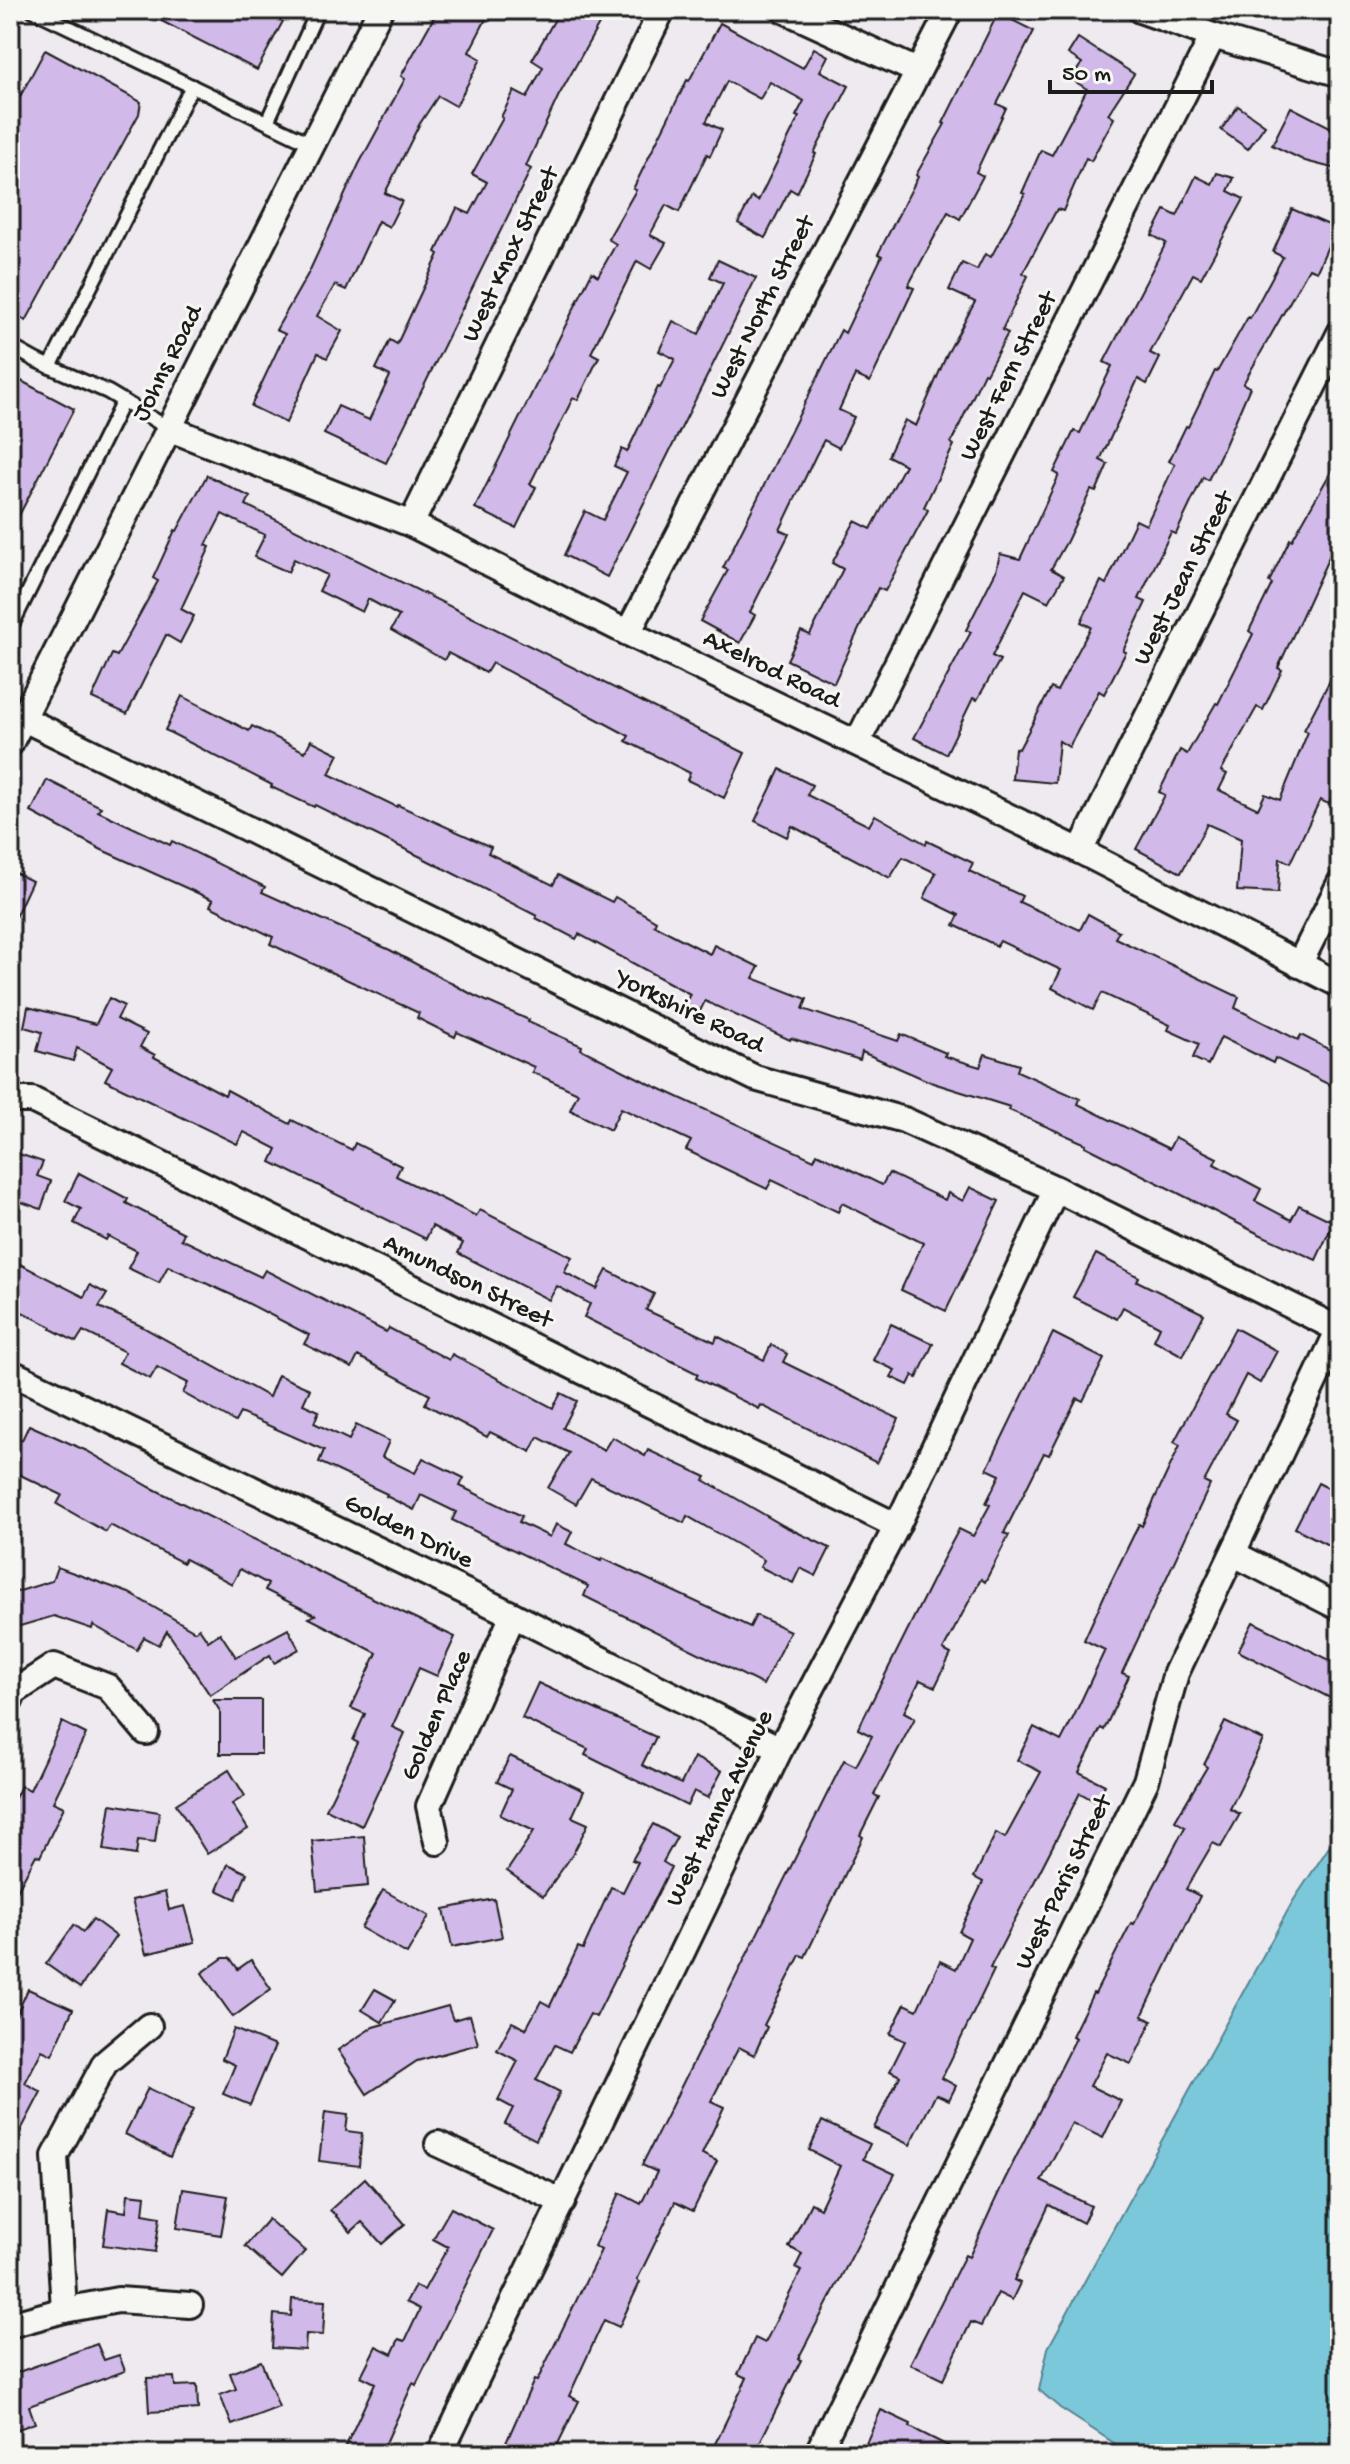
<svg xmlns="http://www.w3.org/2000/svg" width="1350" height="2464" font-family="'Gochi Hand',sans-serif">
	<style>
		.water { fill: #7cc8db; stroke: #56838f; stroke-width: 2 }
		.building { fill: #d1bae9; stroke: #1c1c1c; stroke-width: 2 }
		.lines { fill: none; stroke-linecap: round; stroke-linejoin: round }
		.service-casing { stroke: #1c1c1c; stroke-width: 18 }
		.minor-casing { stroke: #1c1c1c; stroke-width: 30 }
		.service { stroke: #f6f6f2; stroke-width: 12 }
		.minor { stroke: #f6f6f2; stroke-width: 24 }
		.labels { text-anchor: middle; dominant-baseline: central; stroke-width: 6; stroke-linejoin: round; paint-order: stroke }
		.street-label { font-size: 26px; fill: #1c1c1c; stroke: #f6f6f2 }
	</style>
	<rect width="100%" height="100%" fill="#efeaf0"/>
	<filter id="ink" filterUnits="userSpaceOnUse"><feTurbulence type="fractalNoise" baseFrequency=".0125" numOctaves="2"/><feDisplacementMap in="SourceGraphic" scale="16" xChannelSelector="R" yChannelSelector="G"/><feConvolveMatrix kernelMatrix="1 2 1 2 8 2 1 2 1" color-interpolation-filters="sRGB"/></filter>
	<g filter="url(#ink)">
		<!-- water -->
		<polygon class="water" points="1340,1839 1340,2454 1131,2454 1060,2408 1039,2390 1048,2348 1293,1901 1329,1847"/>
		<!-- building -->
		<g class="building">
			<polygon points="140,10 289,10 257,70"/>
			<polygon points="438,10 467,10 486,19 469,52 481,59 456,106 438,96 419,125 385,193 402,201 389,227 378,221 346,290 335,285 317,316 342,331 327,358 318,353 286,423 251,406 285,334 276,330 309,272 359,164 405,79 401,76"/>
			<polygon points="560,10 607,10 558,97 526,166 531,169 386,463 324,434 338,406 369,420 390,376 376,369 390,340 397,344 439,254 436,252 457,208 470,214 487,182 472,174 503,118 501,117 514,91 527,98 543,67 532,60"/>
			<polygon points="998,13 1034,31 997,104 1006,108 976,172 983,176 960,219 948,212 908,286 914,288 870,382 855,375 839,410 854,417 839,448 824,440 816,455 780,530 789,534 750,612 755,615 740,643 700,621 728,570 723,568 841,330 845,333 882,256 878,254 918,177 916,175 945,124 943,123"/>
			<polygon points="720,23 803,68 814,48 828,56 820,71 849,86 814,153 816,154 797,193 790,189 765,238 738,223 752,197 758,201 799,117 796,116 804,101 770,82 760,99 727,81 706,122 722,130 710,156 707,154 679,212 666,205 650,235 666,243 651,269 637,261 591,353 599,357 578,400 573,398 530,484 536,487 516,528 475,508 592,272 598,276 616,244 608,239 636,190 633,189 687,80 689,81"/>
			<polygon points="1078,38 1134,74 1108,114 1114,118 1091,161 1086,158 1063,211 1057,209 1023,273 1028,276 1002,330 1008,333 986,374 984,373 951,443 954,445 924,507 928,510 885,591 878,588 834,683 787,660 801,631 810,635 843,569 832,563 855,521 871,529 905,465 888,456 905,420 916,426 947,354 975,302 949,290 962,263 977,270 985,254 991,257 1025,194 1022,193 1041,150 1052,155 1087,89 1071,79 1082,63 1068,54"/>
			<polygon points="45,50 141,102 139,114 26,321 10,312 10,115"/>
			<polygon points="1238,106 1265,125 1248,149 1221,130"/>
			<polygon points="1291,107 1340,132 1340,170 1305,161 1272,145"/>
			<polygon points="1217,173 1234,178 1228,191 1244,199 1201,278 1193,274 1150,353 1160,358 1147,384 1138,379 1100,460 1108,464 1096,492 1091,490 1067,541 1051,569 1064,576 1049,602 1025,590 992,656 1000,660 977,700 973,698 946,754 914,738 971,632 966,630 996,571 1000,554 1020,559 1059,475 1054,472 1074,431 1080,433 1112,366 1104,362 1166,243 1152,235 1165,210 1177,216 1196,176 1212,184"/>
			<polygon points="1292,209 1336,228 1317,271 1309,268 1243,384 1250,387 1225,445 1208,480 1203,477 1176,534 1171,532 1139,599 1146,602 1123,651 1126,652 1104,694 1099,691 1069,747 1059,741 1055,783 1012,779 1015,748 1019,749 1051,688 1057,691 1091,627 1081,622 1101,581 1106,584 1136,520 1146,525 1175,464 1169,461 1186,426 1188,427 1215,371 1217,372 1248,317 1250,318 1283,257 1273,252"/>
			<polygon points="718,260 756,278 607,577 564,555 585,511 603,520 627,472 614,466 622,449 627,452 658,387 660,388 675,359 659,351 673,321 699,334 723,283 710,277"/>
			<polygon points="10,375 74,409 10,533"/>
			<polygon points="1340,456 1340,552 1333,548 1278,668 1282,670 1263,710 1257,707 1221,771 1227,774 1219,790 1258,809 1265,794 1280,800 1308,732 1304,730 1340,661 1340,776 1329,804 1320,800 1290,863 1280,858 1278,893 1237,891 1241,839 1207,824 1181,873 1136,849 1165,795 1159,792 1180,750 1187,754 1216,703 1218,704 1253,634 1249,631 1272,584 1269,582 1290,539 1292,540"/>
			<polygon points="207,475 250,497 246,505 745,753 724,798 687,780 690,773 626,741 629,736 492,663 486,673 448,653 444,660 391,630 399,616 368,599 362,612 319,591 327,575 294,559 288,572 254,557 265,535 222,514 206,545 210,547 181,609 194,616 180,643 166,635 127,714 92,698 112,654 117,656 158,581 153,578 175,530 177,531"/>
			<polygon points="182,696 249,731 252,726 305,752 311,740 339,754 329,774 397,807 398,805 491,847 488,853 553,885 558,875 612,902 615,897 656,921 654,925 710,954 714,945 759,967 753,978 807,999 803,1009 898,1041 901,1034 946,1053 944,1056 980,1067 985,1054 1019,1065 1017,1071 1080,1099 1078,1104 1169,1149 1175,1137 1217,1158 1214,1164 1261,1189 1255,1201 1291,1220 1299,1205 1334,1222 1316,1260 1257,1233 1085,1146 1086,1144 1009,1110 1010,1107 933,1083 862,1052 860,1060 791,1038 790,1040 705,1001 697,1017 682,1010 690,994 579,934 576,939 536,918 537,916 423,858 315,805 314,807 271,787 272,785 165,730"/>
			<polygon points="780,769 812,785 807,795 869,826 875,815 926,844 927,841 973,863 969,871 1022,896 1019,902 1080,930 1088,914 1119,931 1115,938 1239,997 1235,1008 1298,1040 1301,1035 1340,1055 1340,1090 1275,1058 1273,1063 1221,1037 1208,1065 1193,1058 1199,1044 1168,1030 1170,1025 1102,993 1093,1010 1052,988 1061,970 1000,941 997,946 954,925 959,915 924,898 936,873 903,857 890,878 792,826 787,837 755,821"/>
			<polygon points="47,780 101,807 98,811 170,845 172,841 265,887 262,892 390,950 475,996 529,1020 528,1022 582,1046 581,1049 652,1085 814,1160 817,1153 882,1185 889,1173 945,1200 948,1193 963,1201 970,1187 999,1201 946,1311 901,1290 923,1243 842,1203 838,1212 772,1180 767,1189 686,1150 691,1141 621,1108 610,1130 570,1110 578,1093 532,1072 534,1067 457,1032 455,1037 417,1018 419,1013 270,944 273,937 210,906 213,900 102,850 31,812"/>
			<polygon points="10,870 32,881 10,928"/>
			<polygon points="109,998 124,1006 117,1019 147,1034 140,1047 155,1055 154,1057 225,1095 227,1090 290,1124 292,1120 352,1150 355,1143 401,1166 396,1176 476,1216 480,1210 572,1257 564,1272 597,1289 607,1270 654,1294 646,1310 715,1342 717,1336 764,1360 771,1345 787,1354 783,1362 899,1419 877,1463 761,1405 759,1409 696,1378 698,1374 584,1317 590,1304 557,1286 549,1300 458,1253 463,1243 432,1226 426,1239 271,1162 277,1149 244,1132 237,1144 105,1080 112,1067 77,1048 73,1061 37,1051 42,1032 24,1027 28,1007 96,1024"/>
			<polygon points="10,1151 43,1162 37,1176 51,1181 41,1209 10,1198"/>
			<polygon points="79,1173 128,1199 126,1203 184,1233 181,1239 261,1277 265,1270 386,1332 389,1328 449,1360 452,1354 553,1408 561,1393 577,1401 563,1428 604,1450 612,1437 645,1456 648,1450 706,1477 704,1480 784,1526 830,1548 816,1576 800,1568 793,1583 760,1567 764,1560 687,1516 684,1523 591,1478 576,1504 548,1488 569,1453 538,1437 531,1452 490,1432 487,1437 425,1404 430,1395 358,1356 352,1368 304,1344 309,1335 234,1296 168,1266 159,1283 128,1268 137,1251 108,1236 106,1240 74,1223 81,1209 65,1201"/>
			<polygon points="1096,1254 1139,1277 1137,1281 1204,1314 1183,1356 1154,1340 1160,1327 1123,1307 1117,1319 1073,1297"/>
			<polygon points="10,1259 84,1297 90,1285 107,1294 99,1307 139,1325 269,1397 278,1375 310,1389 303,1404 319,1411 314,1423 349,1440 356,1425 389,1441 382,1457 415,1473 423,1458 464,1478 460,1486 522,1516 519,1522 550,1537 556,1524 572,1532 566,1544 601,1561 602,1558 750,1627 756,1615 790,1631 763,1685 584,1596 588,1586 452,1520 456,1512 421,1495 414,1510 386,1496 387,1494 319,1462 324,1450 240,1413 235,1422 183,1393 188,1383 157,1367 150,1379 119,1363 125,1352 83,1331 76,1342 51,1329 52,1327 10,1306"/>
			<polygon points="891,1324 933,1344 917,1378 913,1375 908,1385 891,1377 895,1370 873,1360"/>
			<polygon points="1235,1328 1277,1351 1260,1383 1246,1375 1226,1414 1237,1420 1204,1482 1210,1485 1122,1673 1129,1676 1104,1730 1101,1728 1079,1772 1105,1785 1096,1802 1080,1793 990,1968 994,1970 942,2078 956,2086 949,2100 936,2094 910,2145 874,2128 900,2076 890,2071 905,2041 890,2034 905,2004 917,2010 940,1961 956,1969 970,1938 959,1932 983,1882 974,1877 996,1833 1005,1838 1041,1772 1017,1760 1034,1727 1061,1741 1074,1716 1105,1650 1084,1640 1105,1594 1139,1524 1142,1526 1180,1445 1174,1442"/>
			<polygon points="1053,1333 1104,1359 1083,1401 1077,1398 1049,1455 1044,1453 1004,1533 1009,1535 985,1582 981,1579 943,1650 951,1654 935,1687 920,1680 904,1712 915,1718 874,1795 879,1797 860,1835 863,1837 805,1957 800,1955 764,2025 767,2027 754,2055 739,2047 711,2101 724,2107 702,2154 717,2161 693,2211 675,2202 637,2280 640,2282 619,2327 604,2320 569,2396 579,2401 553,2454 501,2454 534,2380 537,2381 601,2250 594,2246 620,2193 641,2204 657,2172 642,2165 844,1760 856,1766 872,1736 858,1729 943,1559 959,1529 973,1536 990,1505 986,1503 1000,1475 987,1469"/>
			<polygon points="29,1425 87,1451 150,1487 345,1585 455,1637 437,1676 419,1668 392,1727 405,1733 362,1826 326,1809 358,1743 353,1740 365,1714 351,1708 377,1653 309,1618 315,1615 265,1590 268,1584 240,1569 232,1584 185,1559 183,1563 110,1525 106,1532 57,1504 62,1495 10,1470 10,1434 22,1440"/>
			<polygon points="1318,1483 1340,1494 1340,1551 1295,1528"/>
			<polygon points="57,1567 129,1593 195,1631 199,1628 208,1641 220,1633 236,1657 288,1629 299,1649 274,1663 270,1655 210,1695 167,1631 159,1645 144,1637 137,1650 93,1625 92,1629 54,1616 10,1629 10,1594 52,1581"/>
			<polygon points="1253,1622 1340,1665 1340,1703 1238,1651"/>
			<polygon points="538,1683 656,1737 642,1765 681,1784 694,1757 722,1771 708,1798 694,1791 687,1806 585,1755 588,1749 522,1718"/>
			<polygon points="213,1700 261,1700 261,1754 220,1754 220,1711"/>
			<polygon points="62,1722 86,1734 53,1802 64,1807 40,1857 36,1855 10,1904 10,1808 21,1786 30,1790"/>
			<polygon points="1225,1722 1263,1740 1230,1809 1240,1814 1221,1847 1213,1843 1186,1889 1200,1896 1142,2016 1152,2021 1131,2064 1107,2053 1090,2086 1121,2101 1103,2138 1072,2123 1041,2181 1091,2206 1083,2223 1049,2205 1014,2280 1020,2283 1012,2300 998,2293 981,2326 971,2322 943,2380 910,2364 965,2255 969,2257 1004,2181 1076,2038 1072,2036 1093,1993 1095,1994 1131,1923 1134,1924 1185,1827 1175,1821 1207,1767 1204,1765"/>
			<polygon points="510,1756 584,1791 572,1817 588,1824 573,1854 543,1896 507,1871 534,1831 500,1815 512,1789 497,1782"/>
			<polygon points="229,1770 245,1796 232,1804 248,1829 207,1854 176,1804"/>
			<polygon points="111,1804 159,1812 155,1842 138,1840 136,1855 104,1850"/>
			<polygon points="653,1824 677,1837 663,1862 671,1867 596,2017 590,2014 570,2052 555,2045 536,2080 560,2092 536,2140 505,2124 513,2108 498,2100 518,2061 497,2050 512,2022 526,2029 541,2001 550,2006 578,1947 583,1949 611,1887 623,1892 638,1862 632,1860"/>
			<polygon points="364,1836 368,1886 317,1891 312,1841"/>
			<polygon points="228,1864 247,1873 236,1899 217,1890"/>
			<polygon points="383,1890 429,1916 407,1954 361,1928"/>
			<polygon points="165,1892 169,1910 185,1906 195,1942 146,1954 132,1900"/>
			<polygon points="494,1899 502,1937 452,1947 444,1909"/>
			<polygon points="93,1919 116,1936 80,1988 46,1964 74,1925 83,1932"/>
			<polygon points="223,1958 230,1958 238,1969 251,1960 271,1989 233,2017 202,1973"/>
			<polygon points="28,1989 73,2009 52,2055 42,2050 25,2083 41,2092 10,2151 10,2029"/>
			<polygon points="375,1989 395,2000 382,2022 362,2010"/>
			<polygon points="448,2006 453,2020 470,2015 478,2044 417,2061 367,2094 338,2050 373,2027"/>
			<polygon points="234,2029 275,2046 250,2105 223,2094 235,2065 222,2059"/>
			<polygon points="148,2088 193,2110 170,2157 125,2134"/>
			<polygon points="325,2112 348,2115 346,2131 362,2133 359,2166 319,2161"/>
			<polygon points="822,2121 870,2144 863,2159 895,2174 798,2359 801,2360 754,2454 710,2454 747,2378 738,2374 755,2338 765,2343 801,2271 795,2268 802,2254 789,2247 811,2203 820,2208 840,2166 809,2150"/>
			<polygon points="365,2178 405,2224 382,2244 362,2222 351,2232 330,2210"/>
			<polygon points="183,2189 228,2196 221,2235 177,2228"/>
			<polygon points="128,2194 145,2196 143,2214 160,2217 155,2252 103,2245 108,2209 126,2212"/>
			<polygon points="451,2208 493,2230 416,2385 413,2383 381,2454 342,2454 375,2383 361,2376 376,2346 392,2354 399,2339 405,2341 420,2309 406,2302 415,2286 424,2290 448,2247 433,2239"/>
			<polygon points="268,2219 305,2251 282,2278 245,2246"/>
			<polygon points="292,2299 325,2301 323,2335 306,2334 305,2350 272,2348 274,2314 291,2316"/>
			<polygon points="97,2344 104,2360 119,2355 125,2371 29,2406 35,2423 10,2432 10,2375"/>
			<polygon points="261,2361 279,2407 232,2425 220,2395 236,2389 230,2373"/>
			<polygon points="174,2377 175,2386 197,2385 198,2409 149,2412 147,2378"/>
			<polygon points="881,2410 911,2424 910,2427 964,2454 861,2454"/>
		</g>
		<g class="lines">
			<!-- service casing -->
			<g class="service-casing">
				<g id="service">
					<polyline points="33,10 312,144"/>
					<polyline points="267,122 318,10"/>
					<polyline points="10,346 37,361 108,392 168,428"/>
					<polyline points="50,367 192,86"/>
					<polyline points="10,629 123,401"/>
				</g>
			</g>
			<!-- minor casing -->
			<g class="minor-casing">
				<g id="minor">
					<polyline points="784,10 917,71"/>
					<polyline points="1140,10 1213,36 1340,74"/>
					<polyline points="168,428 411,524 628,633 1080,851 1340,985"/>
					<polyline points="411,524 662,10"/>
					<polyline points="628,633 950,10"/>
					<polyline points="24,719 755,1078 904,1120 1056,1189 1340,1330"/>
					<polyline points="857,743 1213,36"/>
					<polyline points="10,744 380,10"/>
					<polyline points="1080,851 1340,333"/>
					<polyline points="1299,965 1340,883"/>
					<polyline points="10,1100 32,1100 897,1526"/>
					<polyline points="10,1372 513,1615 780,1749"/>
					<polyline points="1234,1554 1340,1608"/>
					<polyline points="10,1701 14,1692 54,1666 108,1687 146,1732"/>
					<polyline points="437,1842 429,1806 513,1615"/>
					<polyline points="438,2144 563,2202"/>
					<polyline points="64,2310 55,2156 105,2063 149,2026"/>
					<polyline points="10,2325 64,2310 118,2300 190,2305"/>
					<polyline points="440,2454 780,1749 897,1526 1056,1189"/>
					<polyline points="817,2454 1146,1781 1176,1673 1340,1327"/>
				</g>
			</g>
			<!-- service -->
			<use href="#service" class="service"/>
			<!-- minor -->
			<use href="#minor" class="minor"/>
		</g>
	</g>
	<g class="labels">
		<!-- street labels -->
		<g class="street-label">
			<text transform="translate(512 255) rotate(-64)">West Knox Street</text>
			<text transform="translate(764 308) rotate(-63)">West North Street</text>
			<text transform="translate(169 364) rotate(-63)">Johns Road</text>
			<text transform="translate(1010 377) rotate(-63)">West Fern Street</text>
			<text transform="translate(1185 579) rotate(-63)">West Jean Street</text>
			<text transform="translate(771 671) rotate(26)">Axelrod Road</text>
			<text transform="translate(689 1013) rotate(26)">Yorkshire Road</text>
			<text transform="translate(467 1283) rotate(26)">Amundson Street</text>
			<text transform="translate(408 1533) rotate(26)">Golden Drive</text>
			<text transform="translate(438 1716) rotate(-66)">Golden Place</text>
			<text transform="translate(721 1809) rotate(-64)">West Hanna Avenue</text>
			<text transform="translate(1065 1883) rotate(-64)">West Paris Street</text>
		</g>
	</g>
	<!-- margin -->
	<rect width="1350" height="2464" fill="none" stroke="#f6f6f2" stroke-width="40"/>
	<rect x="20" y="20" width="1310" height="2424" fill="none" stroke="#1c1c1c" stroke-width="3" filter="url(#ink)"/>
	<!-- scale -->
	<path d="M1050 80v12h162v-12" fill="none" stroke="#1c1c1c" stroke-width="4"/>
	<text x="1062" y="80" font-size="24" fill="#1c1c1c" stroke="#f6f6f2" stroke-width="6" paint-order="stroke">50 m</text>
</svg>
